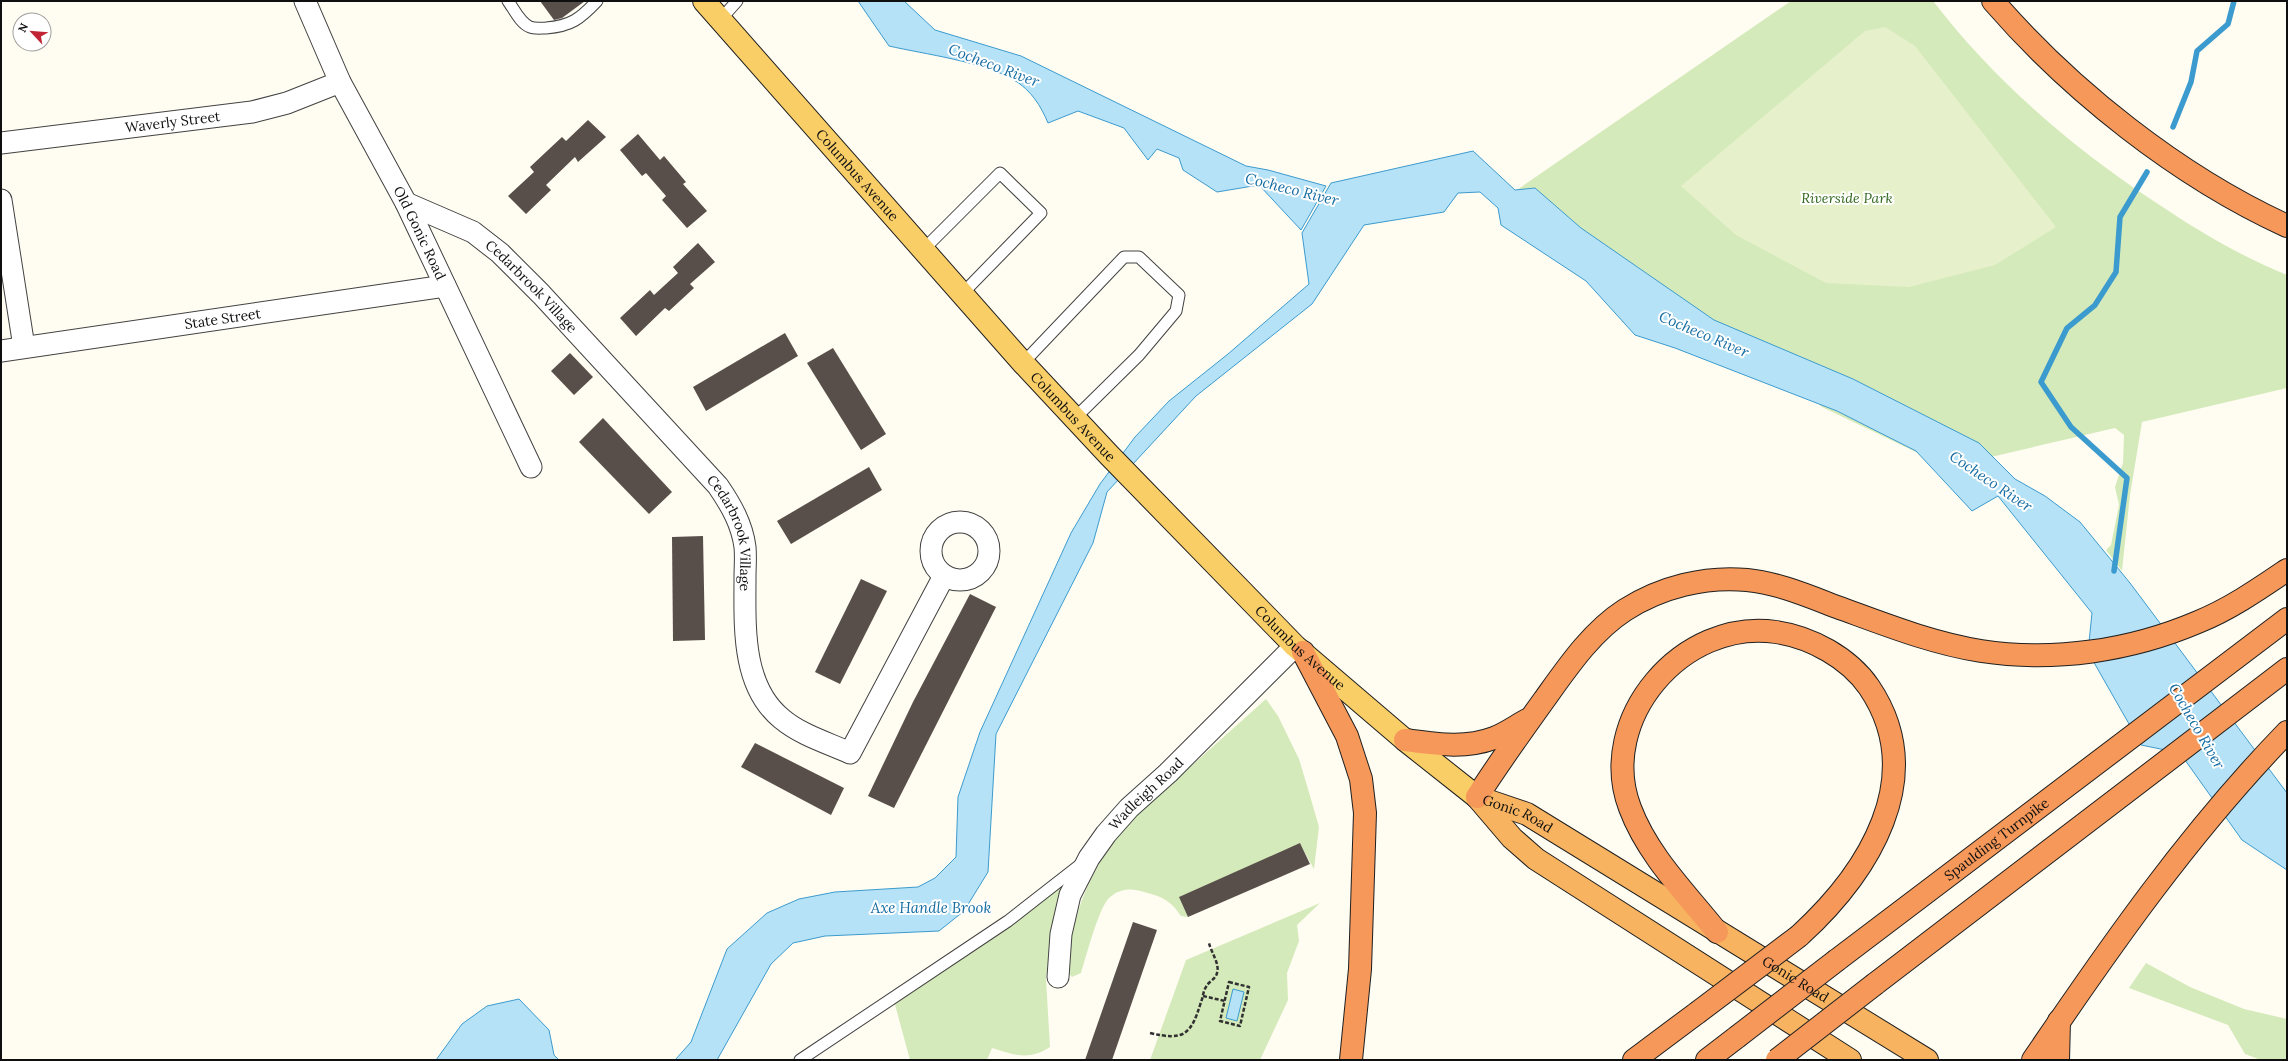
<svg xmlns="http://www.w3.org/2000/svg" width="2288" height="1061" font-family="Lora,serif">
	<style>
		.green { fill: #d5eaba }
		.pitch { fill: #e6f1cc }
		.water { fill: #b5e2f7; stroke: #3c9bce }
		.lines { fill: none; stroke-linecap: round; stroke-linejoin: round }
		.stream { stroke: #3c9bce; stroke-width: 5.5 }
		.building { fill: #584f4b }
		.service-casing { stroke: #424242; stroke-width: 13 }
		.minor-casing { stroke: #424242; stroke-width: 23 }
		.primary-casing { stroke: #202020; stroke-width: 24 }
		.trunk-casing { stroke: #202020; stroke-width: 24 }
		.motorway-casing { stroke: #202020; stroke-width: 24 }
		.path { stroke: #313131; stroke-width: 2.5; stroke-dasharray: 4 2; stroke-linecap: butt }
		.service { stroke: #fff; stroke-width: 11 }
		.minor { stroke: #fff; stroke-width: 21 }
		.primary { stroke: #f9ce67; stroke-width: 22 }
		.trunk { stroke: #f7b360; stroke-width: 22 }
		.motorway { stroke: #f59859; stroke-width: 22 }
		.motorway-bridge-casing { stroke: #202020; stroke-width: 24; stroke-linecap: butt }
		.motorway-bridge { stroke: #f59859; stroke-width: 22 }
		.labels { text-anchor: middle; dominant-baseline: central; stroke-width: 4; stroke-linejoin: round; paint-order: stroke }
		.street-label { font-size: 14px; fill: #0f0f0f; stroke: #fff }
		.park-label { font-size: 14px; font-style: italic; fill: #31681e; stroke: #fff }
		.water-label { font-size: 15px; font-style: italic; fill: #166da3; stroke: #fff }
	</style>
	<rect width="100%" height="100%" fill="#fffcf1"/>
	<!-- green -->
	<g class="green">
		<path d="M1791 1H1933C1994 80 2069 145 2152 200 2195 229 2238 255 2287 275V388L2142 422 2130 495 2122 571 2106 550 2111 545 2119 505 2115 487 2123 463 2124 435 2115 428 1935 470 1918 453 1822 407 1810 397 1498 203Z"/>
		<path d="M1266 699 1278 716 1299 759 1308 789 1319 827 1314 869 1300 844 1180 897 1188 917 1181 916C1170 900 1163 897 1144 892 1132 888 1120 888 1109 898 1099 907 1086 957 1081 973L1072 977 1066 970C1074 908 1090 868 1131 820Z"/>
		<path d="M1055 888H1065L1050 941 1046 979 1050 1047C1028 1061 1015 1055 992 1048L987 1060H910L894 1001Z"/>
		<polygon points="1320,903 1297,925 1299,941 1287,973 1288,1000 1260,1060 1150,1060 1186,960"/>
		<polygon points="2146,963 2190,987 2244,1009 2287,1019 2287,1060 2261,1060 2245,1054 2228,1025 2129,988"/>
	</g>
	<!-- pitch -->
	<polygon class="pitch" points="1885,27 1915,46 2056,227 1995,265 1909,287 1826,283 1736,235 1681,186 1865,31"/>
	<!-- water -->
	<g class="water">
		<path d="M858 1H904L935 30 1021 56 1246 166 1268 170 1326 186 1301 230 1259 185 1217 192 1183 170 1179 158 1157 149 1148 160 1124 128 1078 111 1048 123C1041 106 1031 90 1014 80 985 62 924 54 889 46Z"/>
		<polygon points="1473,151 1515,190 1535,188 1581,228 1714,320 1853,379 1979,443 2015,479 2045,496 2080,522 2130,583 2287,793 2287,870 2242,840 2180,753 2141,745 2088,652 2092,613 1998,496 1972,511 1916,451 1837,411 1675,348 1635,335 1586,281 1501,225 1498,208 1480,192 1458,193 1444,212 1364,225 1312,304 1196,396 1107,492 1093,543 996,734 988,872 964,911 939,931 825,936 793,943 771,964 717,1060 675,1060 691,1042 727,949 767,913 799,899 835,892 918,887 935,878 956,857 958,797 980,732 1071,533 1100,484 1135,437 1169,401 1228,354 1309,284 1302,233 1331,183"/>
		<polygon points="1233,989 1244,992 1237,1021 1226,1018"/>
		<polygon points="519,999 549,1030 554,1055 559,1060 436,1060 462,1024 487,1006"/>
	</g>
	<g class="lines">
		<!-- stream -->
		<g class="stream">
			<polyline points="2173,127 2191,82 2197,51 2228,24 2234,1"/>
			<polyline points="2114,571 2127,478 2071,427 2041,382 2067,328 2095,305 2116,272 2120,217 2147,172"/>
		</g>
	</g>
	<!-- building -->
	<g class="building">
		<polygon points="540,1 585,1 562,18 554,20"/>
		<polygon points="588,120 606,137 578,162 575,157 546,185 551,190 526,214 508,196 534,172 530,167 562,137 566,141"/>
		<polygon points="638,134 660,160 664,156 686,182 683,184 707,211 687,228 662,200 666,196 646,173 642,176 620,150"/>
		<polygon points="698,243 715,262 690,284 694,288 669,311 665,308 636,336 620,318 650,290 654,295 678,273 673,267"/>
		<polygon points="785,333 798,356 706,411 693,387"/>
		<polygon points="833,348 886,434 861,450 807,363"/>
		<polygon points="570,353 593,377 574,395 551,371"/>
		<polygon points="603,418 672,492 649,514 579,442"/>
		<polygon points="869,467 882,490 791,544 777,521"/>
		<polygon points="703,536 705,640 673,641 672,537"/>
		<polygon points="861,579 887,591 840,684 815,672"/>
		<polygon points="970,594 996,607 894,808 868,796 913,702"/>
		<polygon points="755,743 844,788 831,815 741,767"/>
		<polygon points="1300,843 1310,864 1188,917 1179,897"/>
		<polygon points="1133,922 1157,930 1112,1060 1085,1060"/>
	</g>
	<g class="lines">
		<!-- service casing -->
		<g class="service-casing">
			<g id="service">
				<path d="M508 1C514 9 520 23 530 27 535 29 541 28 546 28 571 26 580 19 597 1"/>
				<polyline points="721,19 737,1"/>
				<polyline points="923,250 1000,173 1041,213 962,294"/>
				<polyline points="1023,363 1124,257 1139,257 1179,295 1176,311 1139,355 1074,419"/>
				<polyline points="800,1060 1008,921 1081,864"/>
			</g>
		</g>
		<!-- minor casing -->
		<g class="minor-casing">
			<g id="minor">
				<path id="s1" d="M305 1 340 82 406 203 531 467"/>
				<path id="s2" d="M1 143 252 112 287 103 340 82"/>
				<polyline points="1,200 24,347"/>
				<path id="s3" d="M406 203 473 232 500 253 541 294 718 486C731 505 742 524 745 547 746 557 745 567 745 577 745 625 741 686 782 719 801 735 828 743 850 753L944 576"/>
				<path id="s4" d="M1 351 445 286"/>
				<circle cx="960" cy="551" r="29"/>
				<path id="s5" d="M1058 977 1061 934 1070 895 1089 858 1106 834 1129 808 1168 773 1295 646"/>
			</g>
		</g>
		<!-- primary casing -->
		<g class="primary-casing">
			<g id="primary">
				<path id="s6" d="M704 1 1023 363 1109 455 1295 646 1405 740 1477 797"/>
			</g>
		</g>
		<!-- trunk casing -->
		<g class="trunk-casing">
			<g id="trunk">
				<path id="s7" d="M1477 797 1527 814 1927 1060"/>
				<polyline points="1477,797 1512,838 1536,859 1850,1060"/>
			</g>
		</g>
		<!-- motorway casing -->
		<g class="motorway-casing">
			<g id="motorway">
				<path d="M1993 1C2071 91 2178 176 2287 226"/>
				<polyline points="1303,652 1347,736 1361,779 1365,813 1360,969 1351,1060"/>
				<path d="M1405 740C1436 744 1465 749 1494 738 1505 734 1516 726 1527 720"/>
				<path d="M1477 797C1498 764 1521 732 1544 700 1567 668 1591 632 1625 610 1661 587 1705 576 1747 580 1778 583 1808 596 1837 607 1884 624 1931 643 1981 651 2054 662 2130 651 2198 622 2230 609 2259 589 2287 570"/>
				<path d="M1717 932C1686 893 1648 856 1630 808 1596 719 1683 618 1776 632 1811 637 1849 658 1869 687 1930 777 1868 873 1799 936"/>
				<path id="s8" d="M1837 960 2287 619"/>
				<polyline points="1875,984 2287,669"/>
				<polyline points="1634,1060 1697,1013"/>
				<polyline points="1707,1060 1737,1037"/>
				<path d="M2033 1060C2111 945 2190 832 2287 732"/>
				<polyline points="2058,1060 2059,1021"/>
			</g>
		</g>
		<!-- path -->
		<g class="path">
			<polygon points="1229,982 1249,987 1240,1026 1220,1021"/>
			<polyline points="1203,996 1225,1001"/>
			<path d="M1150 1033C1184 1041 1191 1035 1201 1002 1203 998 1203 991 1206 987 1208 982 1216 979 1217 973 1220 964 1211 952 1209 943"/>
		</g>
		<!-- service -->
		<use href="#service" class="service"/>
		<!-- minor -->
		<use href="#minor" class="minor"/>
		<!-- primary -->
		<use href="#primary" class="primary"/>
		<!-- trunk -->
		<use href="#trunk" class="trunk"/>
		<!-- motorway -->
		<use href="#motorway" class="motorway"/>
		<!-- motorway-bridge casing -->
		<g class="motorway-bridge-casing">
			<g id="motorway-bridge">
				<polyline points="1697,1013 1799,936"/>
				<polyline points="1737,1037 1837,960"/>
				<polyline points="1777,1060 1875,984"/>
			</g>
		</g>
		<!-- motorway-bridge -->
		<use href="#motorway-bridge" class="motorway-bridge"/>
	</g>
	<g class="labels">
		<!-- street labels -->
		<g class="street-label">
			<text stroke="none"><textPath href="#s2" startOffset="173">Waverly Street</textPath></text>
			<text stroke="none"><textPath href="#s6" startOffset="232">Columbus Avenue</textPath></text>
			<text stroke="none"><textPath href="#s1" startOffset="259">Old Gonic Road</textPath></text>
			<text stroke="none"><textPath href="#s3" startOffset="153">Cedarbrook Village</textPath></text>
			<text stroke="none"><textPath href="#s4" startOffset="224">State Street</textPath></text>
			<text stroke="none"><textPath href="#s6" startOffset="556">Columbus Avenue</textPath></text>
			<text stroke="none"><textPath href="#s3" startOffset="476">Cedarbrook Village</textPath></text>
			<text stroke="none"><textPath href="#s6" startOffset="880">Columbus Avenue</textPath></text>
			<text stroke="none"><textPath href="#s5" startOffset="211">Wadleigh Road</textPath></text>
			<text stroke="none"><textPath href="#s7" startOffset="44">Gonic Road</textPath></text>
			<text stroke="none"><textPath href="#s8" startOffset="200">Spaulding Turnpike</textPath></text>
			<text stroke="none"><textPath href="#s7" startOffset="368">Gonic Road</textPath></text>
		</g>
		<!-- park labels -->
		<g class="park-label">
			<text x="1847" y="198">Riverside Park</text>
		</g>
		<!-- water labels -->
		<g class="water-label">
			<text transform="translate(994 65) rotate(21)">Cocheco River</text>
			<text transform="translate(1292 189) rotate(14)">Cocheco River</text>
			<text transform="translate(1704 334) rotate(23)">Cocheco River</text>
			<text transform="translate(1991 481) rotate(34)">Cocheco River</text>
			<text transform="translate(2197 726) rotate(60)">Cocheco River</text>
			<text x="931" y="907">Axe Handle Brook</text>
		</g>
	</g>
	<!-- border -->
	<rect width="2288" height="1061" fill="none" stroke="#0f0f0f" stroke-width="4"/>
	<!-- north arrow -->
	<g transform="translate(32 32) rotate(296)"><circle r="19" fill="#ffffff" stroke="#9f9f9f"/>
	<path d="M0-3L7 15L0 10L-7 15Z" fill="#c12535"/>
	<text y="-6" font-size="11" font-weight="bold" text-anchor="middle" fill="#0f0f0f">N</text>
	</g>
</svg>
